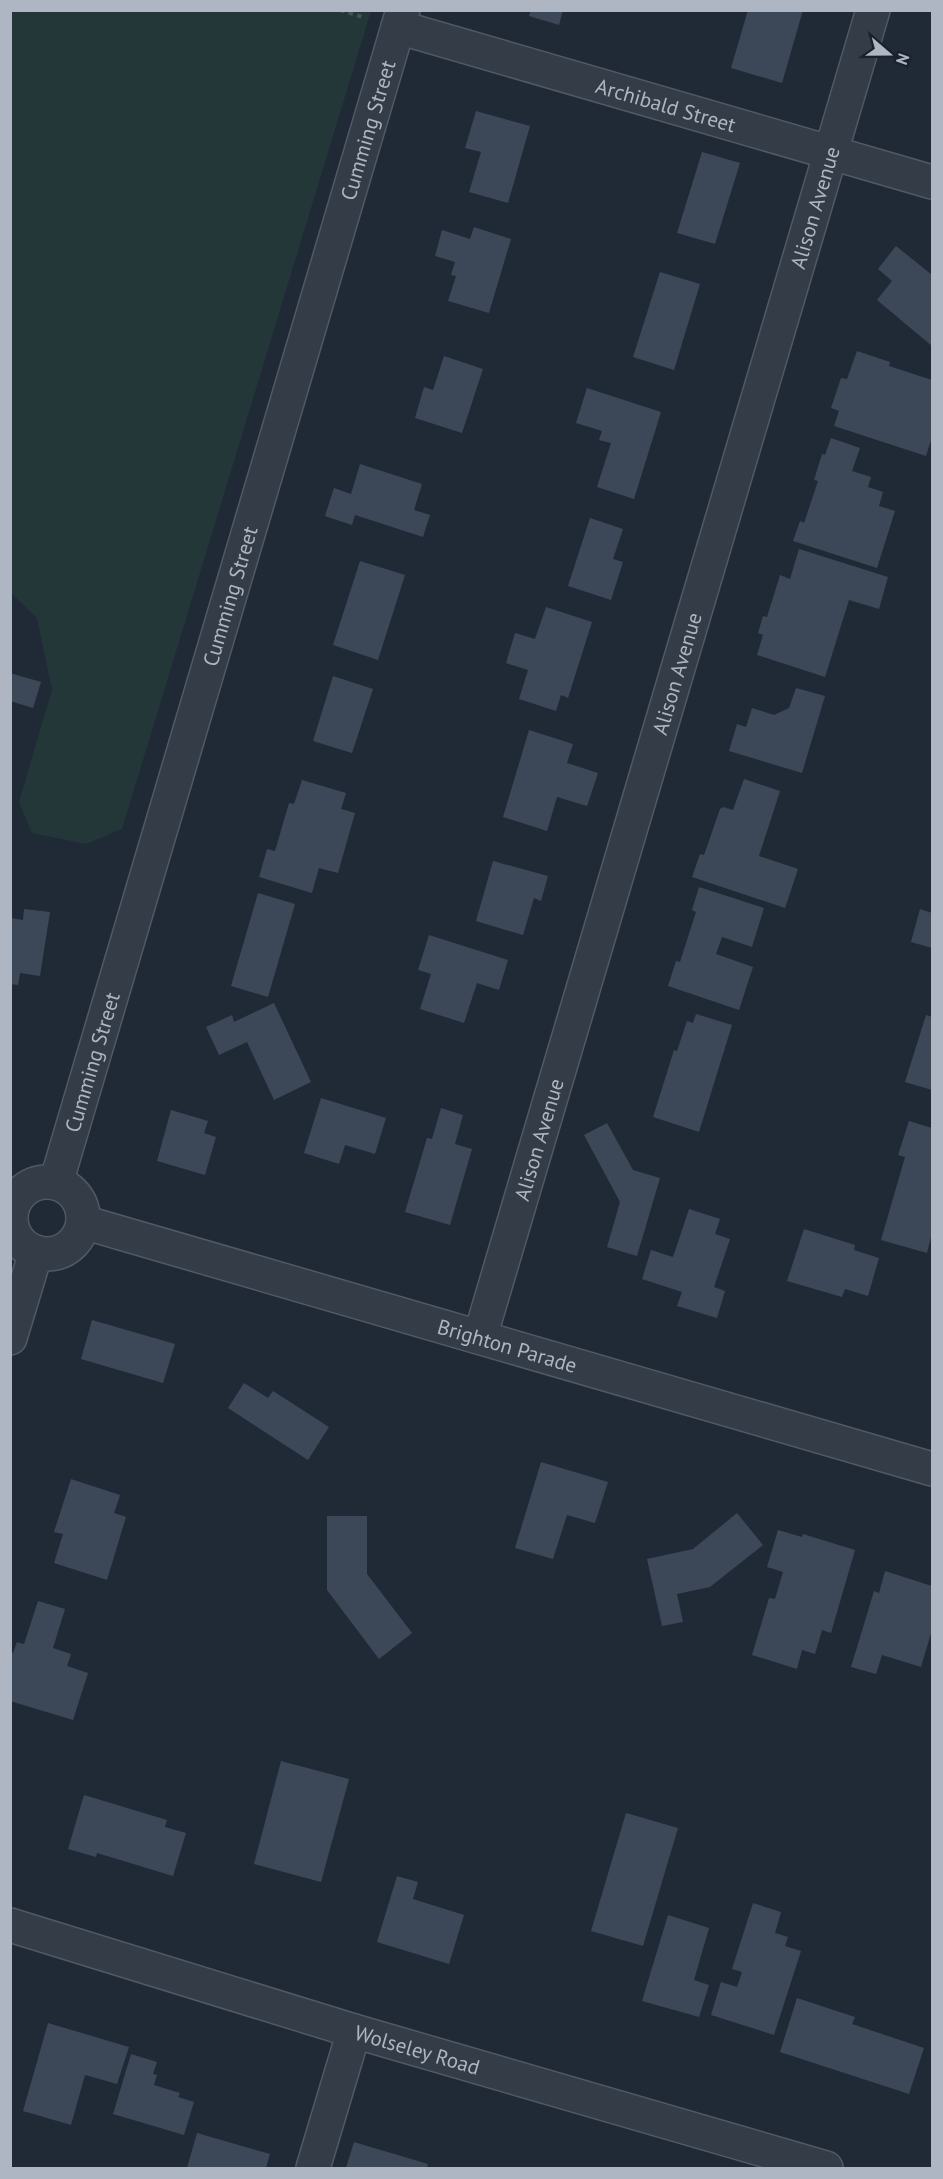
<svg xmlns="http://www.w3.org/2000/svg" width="943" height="2179" font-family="'PT Sans',sans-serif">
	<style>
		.green { fill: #233739 }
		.building { fill: #3c4857 }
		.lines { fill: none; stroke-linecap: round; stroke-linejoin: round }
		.street-casing { stroke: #515965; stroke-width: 36 }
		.path { stroke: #405356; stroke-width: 4; stroke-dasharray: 4.5 4.5; stroke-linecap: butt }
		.street { stroke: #343c48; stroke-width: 33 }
		.labels { text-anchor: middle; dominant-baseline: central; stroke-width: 6; stroke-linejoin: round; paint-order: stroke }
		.street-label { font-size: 21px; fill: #aeb6c4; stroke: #19212c }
	</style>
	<rect width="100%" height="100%" fill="#202a37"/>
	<!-- green -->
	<polygon class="green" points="10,11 371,11 122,829 86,844 32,833 19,802 52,690 37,618 11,593"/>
	<!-- building -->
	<g class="building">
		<polygon points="531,10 563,10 559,25 529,16"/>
		<polygon points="748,10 803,10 782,83 731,68"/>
		<polygon points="476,111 530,126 508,203 469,192 481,152 465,148"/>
		<polygon points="702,152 740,163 715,244 677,233"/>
		<polygon points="474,227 511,239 489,313 448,301 456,276 451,275 455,262 435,256 442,230 470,239"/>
		<polygon points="896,246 932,275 932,346 877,300 892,281 878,269"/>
		<polygon points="660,272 700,284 674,370 633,357"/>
		<polygon points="857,351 890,362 889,366 932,380 932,437 926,456 834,426 839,411 831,408 841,378 847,379"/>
		<polygon points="444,356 483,369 462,433 415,418 424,387 433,390"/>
		<polygon points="587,388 661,412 634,499 597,487 611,443 599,440 602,431 576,423"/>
		<polygon points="831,438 860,448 852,471 871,477 868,487 883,492 879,506 895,511 877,568 793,541 800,521 804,523 818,481 814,480 822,454 825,455"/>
		<polygon points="360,464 422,484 414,510 430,515 423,537 355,515 352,525 325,516 334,488 351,494"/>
		<polygon points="590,518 623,529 613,559 623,562 611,600 568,586"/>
		<polygon points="799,549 888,577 879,609 849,600 825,677 757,655 763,635 758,633 763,616 767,617 780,575 790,579"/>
		<polygon points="360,561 405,575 378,660 333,645"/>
		<polygon points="546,607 592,622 568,698 561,695 556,711 519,699 528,670 506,663 515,633 535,639"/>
		<polygon points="10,673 41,682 33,708 10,701"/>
		<polygon points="333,676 373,689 352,753 313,741"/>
		<polygon points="796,688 825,696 802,773 729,751 737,724 746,727 752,708 774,715 789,708"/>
		<polygon points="529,730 573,744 567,763 598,773 587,806 557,797 547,831 503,817"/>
		<polygon points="744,779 780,791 759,856 798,869 785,908 692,877 700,854 704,855 720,809 723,807 733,810"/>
		<polygon points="302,780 346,793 341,809 355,813 338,873 319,868 312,893 259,877 267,849 275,851 289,803 294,804"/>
		<polygon points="493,861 548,876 541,901 534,898 523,935 476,921"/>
		<polygon points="699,887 764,908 752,947 722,937 716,954 753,967 739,1010 668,986 676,961 680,962 696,912 692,910"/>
		<polygon points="258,893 295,904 268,997 231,986"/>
		<polygon points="24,909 50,912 40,976 20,973 18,985 10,984 10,918 23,920"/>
		<polygon points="920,909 932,913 932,948 911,942"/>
		<polygon points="429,935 508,960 499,990 477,983 464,1023 420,1009 431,974 418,970"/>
		<polygon points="274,1003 311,1082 274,1100 247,1042 219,1055 206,1027 232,1015 234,1022"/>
		<polygon points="696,1014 732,1025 699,1132 653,1117 674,1050 677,1051 687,1021 693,1023"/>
		<polygon points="926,1015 932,1017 932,1090 905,1082"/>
		<polygon points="321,1098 386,1118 375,1154 345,1145 339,1164 304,1153"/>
		<polygon points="441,1108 463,1115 455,1144 472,1149 450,1225 405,1212 427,1138 432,1139"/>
		<polygon points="171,1110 208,1121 204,1133 216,1137 205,1175 157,1161"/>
		<polygon points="909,1121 932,1128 932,1233 927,1253 881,1240 905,1157 898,1155"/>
		<polygon points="607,1123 633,1170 660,1178 637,1256 607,1247 620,1202 584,1135"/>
		<polygon points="689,1209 720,1219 715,1234 730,1239 714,1287 725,1291 717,1318 677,1306 682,1292 642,1279 651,1250 673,1257"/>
		<polygon points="804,1229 855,1245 854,1250 879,1258 868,1296 845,1289 842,1297 787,1281"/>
		<polygon points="92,1320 175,1344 163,1383 81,1359"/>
		<polygon points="244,1383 268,1398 273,1391 329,1427 308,1460 228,1408"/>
		<polygon points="541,1462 608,1482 595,1523 567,1515 553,1559 515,1548"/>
		<polygon points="71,1479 120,1495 114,1513 126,1517 107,1580 54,1563 63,1534 54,1532"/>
		<polygon points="737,1513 763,1545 710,1587 677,1594 683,1622 662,1626 647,1559 693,1549"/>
		<polygon points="327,1516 367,1516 367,1574 412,1633 379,1659 327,1590"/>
		<polygon points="778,1530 802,1537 803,1534 855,1550 831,1633 822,1630 815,1654 802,1650 797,1669 752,1655 769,1598 775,1599 783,1572 767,1567"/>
		<polygon points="885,1571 932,1586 932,1630 921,1667 882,1655 876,1674 851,1667 874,1591 879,1593"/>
		<polygon points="38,1601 65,1609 53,1648 71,1654 67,1666 88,1673 73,1720 10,1701 10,1652 13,1653 17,1642 24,1644"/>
		<polygon points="281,1761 349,1779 321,1882 254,1864"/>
		<polygon points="84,1795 167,1820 165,1827 186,1833 173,1876 97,1853 96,1857 68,1849"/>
		<polygon points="626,1813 678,1828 643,1946 591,1931"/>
		<polygon points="397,1876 418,1882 413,1899 464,1915 449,1964 377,1942"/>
		<polygon points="753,1903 781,1912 775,1933 788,1937 785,1946 801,1951 774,2035 711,2015 721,1982 737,1987 742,1972 732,1969"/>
		<polygon points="668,1915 709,1928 694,1980 709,1985 699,2017 642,2001"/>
		<polygon points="797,1998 855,2017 852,2024 924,2048 909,2094 780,2052"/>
		<polygon points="48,2023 129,2047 117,2084 85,2075 71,2125 23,2111"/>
		<polygon points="131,2054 157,2062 153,2074 157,2075 154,2085 180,2093 178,2097 194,2102 184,2135 113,2114"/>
		<polygon points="197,2133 270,2154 266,2168 187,2168"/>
		<polygon points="354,2142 428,2164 427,2168 346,2168"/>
	</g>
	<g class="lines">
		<!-- street casing -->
		<g class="street-casing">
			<g id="street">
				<path id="s1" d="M398 27 932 182"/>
				<circle cx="47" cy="1218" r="36"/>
				<path id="s2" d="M56 1183 403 10"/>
				<path id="s3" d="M83 1222 932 1469"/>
				<path id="s4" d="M480 1337 873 10"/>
				<polyline points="10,1338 36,1252"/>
				<path id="s5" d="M10 1925 354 2031 826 2168"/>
				<polyline points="313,2168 354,2031"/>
			</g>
		</g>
		<!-- path -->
		<polyline class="path" points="340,10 366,18"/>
		<!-- street -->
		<use href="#street" class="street"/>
	</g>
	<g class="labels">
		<!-- street labels -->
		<g class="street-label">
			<text stroke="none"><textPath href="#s1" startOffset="279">Archibald Street</textPath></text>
			<text stroke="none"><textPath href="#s2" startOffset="1098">Cumming Street</textPath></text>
			<text stroke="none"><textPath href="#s4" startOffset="1178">Alison Avenue</textPath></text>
			<text stroke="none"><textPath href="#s2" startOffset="612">Cumming Street</textPath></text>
			<text stroke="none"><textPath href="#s4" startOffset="692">Alison Avenue</textPath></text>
			<text stroke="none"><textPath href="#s2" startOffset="126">Cumming Street</textPath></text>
			<text stroke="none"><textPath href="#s4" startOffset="206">Alison Avenue</textPath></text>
			<text stroke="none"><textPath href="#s3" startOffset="442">Brighton Parade</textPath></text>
			<text stroke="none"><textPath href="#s5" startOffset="426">Wolseley Road</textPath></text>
		</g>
	</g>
	<!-- border -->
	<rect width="943" height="2179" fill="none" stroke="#aeb6c4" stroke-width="24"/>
	<!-- north arrow -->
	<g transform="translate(889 54) rotate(110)" stroke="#19212c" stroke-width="4.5" paint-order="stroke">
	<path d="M0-4.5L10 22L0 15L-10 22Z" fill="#aeb6c4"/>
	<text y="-9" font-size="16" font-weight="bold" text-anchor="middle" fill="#aeb6c4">N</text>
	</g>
</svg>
